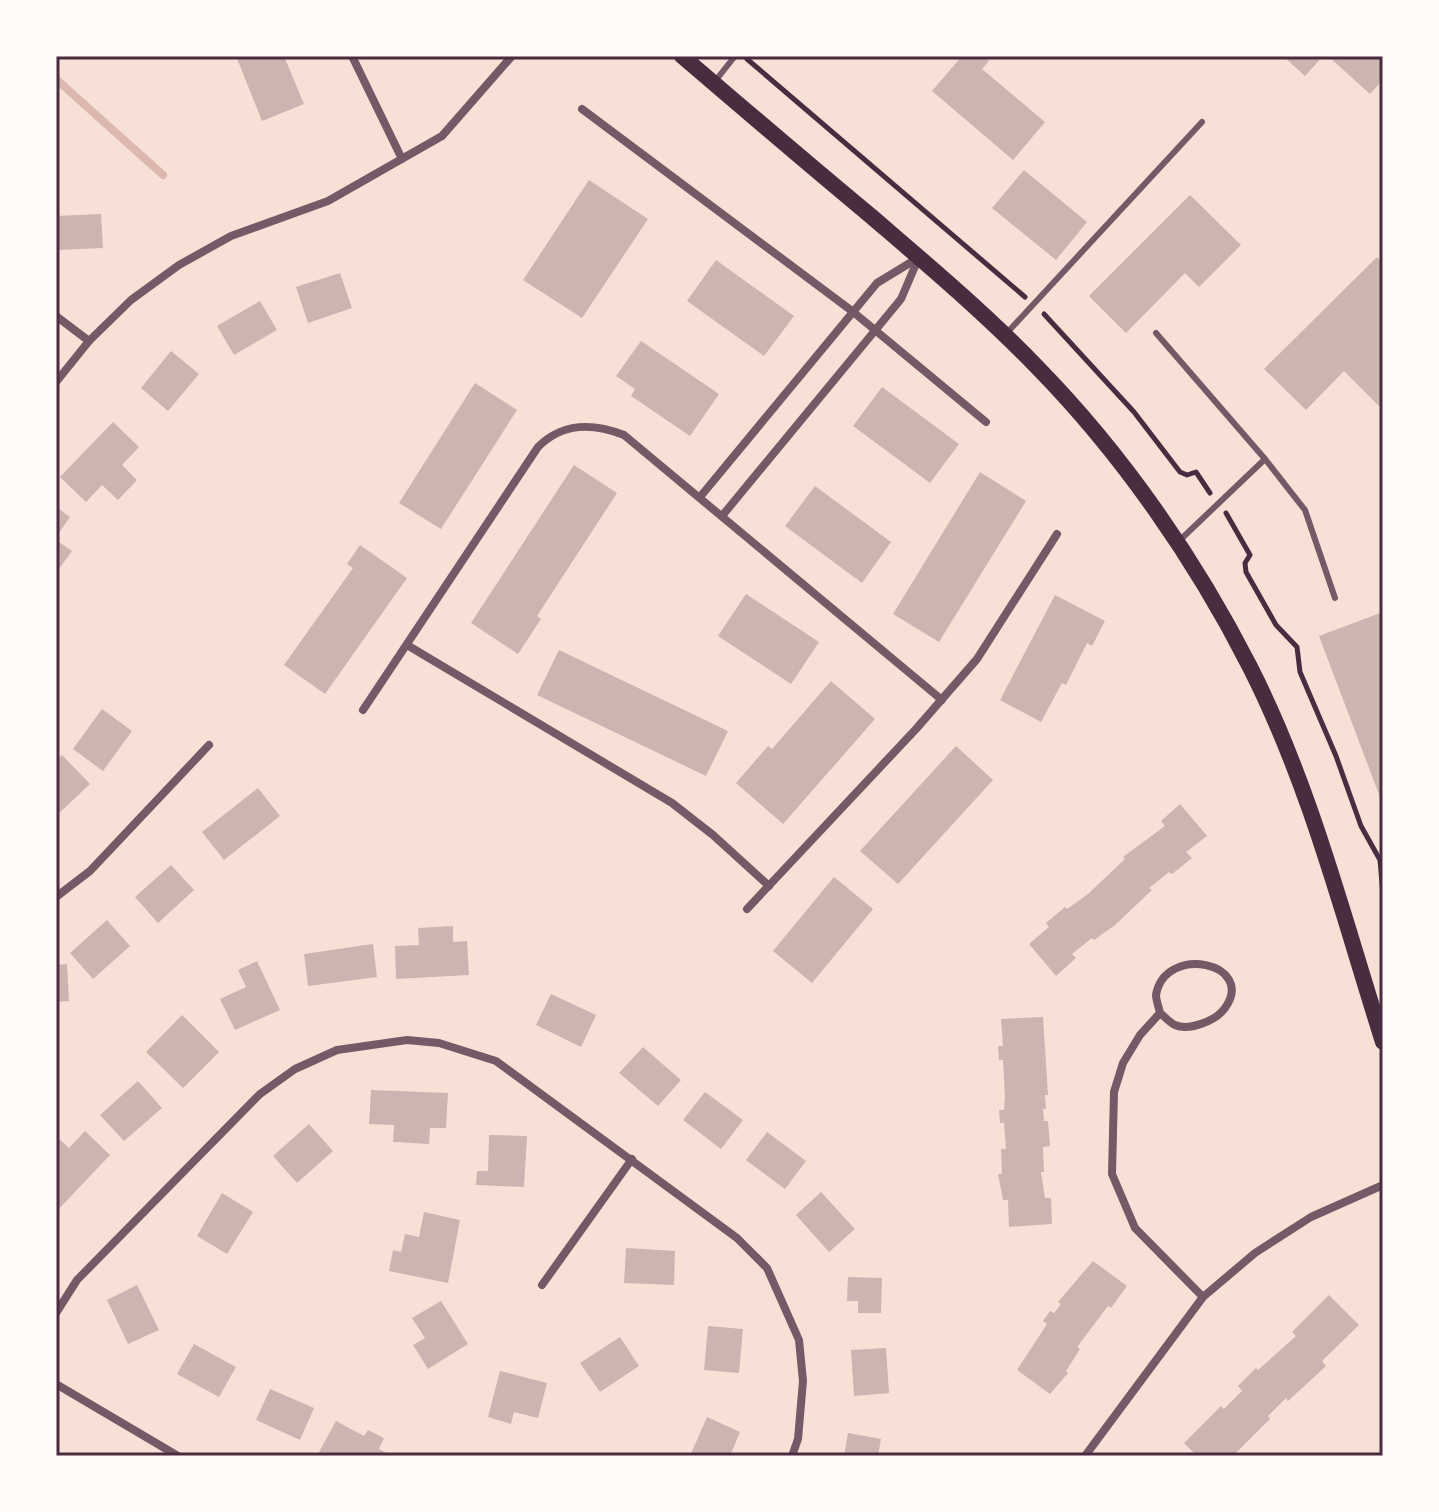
<svg xmlns="http://www.w3.org/2000/svg" width="1439" height="1512" font-family="'PT Sans Narrow',sans-serif">
	<style>
		.lines { fill: none; stroke-linecap: round; stroke-linejoin: round }
		.stream { stroke: #dcb8b0; stroke-width: 8 }
		.building { fill: #ccb4b1 }
		.path { stroke: #4a2c40; stroke-width: 5 }
		.service { stroke: #755966; stroke-width: 6 }
		.minor { stroke: #755966; stroke-width: 8 }
		.secondary { stroke: #4a2c40; stroke-width: 16 }
		.neatline { fill: none; stroke: #4a2c40; stroke-width: 3 }
	</style>
	<rect width="100%" height="100%" fill="#f7e1d7"/>
	<g class="lines">
		<!-- stream -->
		<polyline class="stream" points="56,79 163,175"/>
	</g>
	<!-- building -->
	<g class="building">
		<polygon points="236,56 284,56 304,104 262,121"/>
		<polygon points="962,56 982,56 989,61 982,69 1045,122 1013,160 932,91"/>
		<polygon points="1283,56 1323,56 1305,76"/>
		<polygon points="1328,56 1383,56 1383,80 1370,94"/>
		<polygon points="1024,170 1087,222 1056,260 992,208"/>
		<polygon points="589,180 648,219 582,318 523,280"/>
		<polygon points="1190,195 1241,245 1199,287 1185,273 1126,333 1089,296"/>
		<polygon points="101,214 103,248 56,250 56,216"/>
		<polygon points="1377,257 1383,263 1383,410 1344,371 1306,410 1264,369"/>
		<polygon points="716,260 794,316 764,356 687,301"/>
		<polygon points="340,273 352,308 308,323 296,287"/>
		<polygon points="260,301 277,330 234,355 217,326"/>
		<polygon points="641,341 719,394 690,436 631,396 635,389 616,376"/>
		<polygon points="171,351 199,374 168,411 141,388"/>
		<polygon points="475,383 517,410 441,529 399,503"/>
		<polygon points="882,387 959,444 930,483 853,426"/>
		<polygon points="113,422 139,447 122,465 137,480 118,500 102,485 86,502 60,477"/>
		<polygon points="574,465 617,493 537,616 541,619 518,654 471,623"/>
		<polygon points="980,472 1026,501 939,642 893,614"/>
		<polygon points="815,486 891,542 862,583 785,526"/>
		<polygon points="56,507 70,517 56,537"/>
		<polygon points="56,540 72,551 58,570 56,568"/>
		<polygon points="360,545 407,578 325,694 284,665 353,568 347,564"/>
		<polygon points="746,594 819,642 791,684 718,636"/>
		<polygon points="1055,595 1105,621 1092,646 1087,643 1066,685 1062,683 1041,722 1000,700"/>
		<polygon points="1383,612 1383,805 1319,636"/>
		<polygon points="559,650 728,731 706,776 537,695"/>
		<polygon points="831,681 875,719 783,824 736,783 768,746 772,749"/>
		<polygon points="102,709 132,731 103,771 73,749"/>
		<polygon points="956,746 993,780 898,884 860,851"/>
		<polygon points="62,755 90,784 56,816 56,761"/>
		<polygon points="258,788 280,816 224,860 202,832"/>
		<polygon points="1180,804 1207,836 1186,852 1192,858 1172,874 1169,872 1149,888 1152,890 1115,925 1094,940 1092,938 1072,954 1076,958 1056,976 1029,944 1049,927 1046,923 1065,907 1067,909 1088,894 1125,859 1123,857 1165,826 1161,821"/>
		<polygon points="171,865 194,890 158,923 135,897"/>
		<polygon points="834,877 873,909 812,983 773,951"/>
		<polygon points="107,920 130,946 93,979 70,953"/>
		<polygon points="453,926 453,942 467,941 469,975 396,979 395,946 419,945 418,928"/>
		<polygon points="373,944 377,977 308,986 304,954"/>
		<polygon points="257,961 280,1010 235,1030 220,999 246,987 238,970"/>
		<polygon points="67,964 69,1001 56,1002 56,965"/>
		<polygon points="551,994 596,1015 581,1047 536,1025"/>
		<polygon points="182,1015 219,1052 183,1088 146,1052"/>
		<polygon points="1043,1017 1048,1095 1045,1095 1046,1109 1043,1109 1044,1121 1048,1121 1050,1146 1043,1147 1044,1172 1041,1172 1045,1198 1051,1198 1052,1224 1009,1227 1008,1200 1003,1200 998,1174 1002,1174 1001,1149 1006,1149 1004,1123 1000,1123 999,1110 1004,1110 1005,1097 1003,1060 999,1060 998,1046 1003,1046 1001,1019"/>
		<polygon points="643,1047 681,1080 658,1106 619,1073"/>
		<polygon points="138,1081 162,1108 124,1141 100,1115"/>
		<polygon points="371,1090 448,1093 446,1128 430,1128 429,1144 393,1142 394,1125 369,1124"/>
		<polygon points="705,1092 743,1120 721,1149 683,1120"/>
		<polygon points="309,1124 333,1151 297,1183 273,1156"/>
		<polygon points="85,1131 110,1155 56,1212 56,1136 69,1148"/>
		<polygon points="767,1132 806,1161 785,1189 746,1160"/>
		<polygon points="489,1135 527,1136 524,1187 476,1185 477,1171 488,1171"/>
		<polygon points="821,1192 855,1229 829,1252 796,1215"/>
		<polygon points="222,1193 253,1212 227,1254 197,1236"/>
		<polygon points="424,1212 460,1220 448,1283 389,1271 393,1250 401,1252 405,1234 419,1237"/>
		<polygon points="626,1248 675,1251 674,1285 624,1283"/>
		<polygon points="1093,1261 1127,1286 1111,1308 1108,1306 1077,1347 1080,1349 1066,1371 1068,1373 1050,1394 1017,1370 1047,1324 1043,1321 1050,1311 1054,1313 1061,1304 1058,1302"/>
		<polygon points="848,1277 882,1278 881,1313 858,1313 858,1301 847,1301"/>
		<polygon points="137,1285 159,1330 128,1344 107,1300"/>
		<polygon points="1329,1295 1359,1325 1322,1361 1326,1366 1288,1401 1286,1398 1268,1416 1270,1419 1233,1456 1197,1456 1184,1443 1221,1406 1224,1409 1242,1391 1238,1386 1256,1368 1258,1370 1296,1336 1292,1332"/>
		<polygon points="441,1301 468,1344 428,1369 413,1345 425,1338 412,1318"/>
		<polygon points="708,1326 743,1329 739,1373 704,1370"/>
		<polygon points="620,1337 639,1366 600,1392 580,1363"/>
		<polygon points="194,1344 236,1367 219,1397 177,1374"/>
		<polygon points="886,1348 889,1393 854,1396 851,1350"/>
		<polygon points="500,1371 547,1383 538,1418 514,1412 511,1424 488,1417"/>
		<polygon points="270,1389 314,1408 300,1440 256,1420"/>
		<polygon points="707,1417 740,1432 730,1456 690,1456"/>
		<polygon points="336,1421 364,1436 368,1430 384,1438 379,1449 392,1456 326,1456 319,1452"/>
		<polygon points="848,1433 881,1439 878,1456 844,1456"/>
	</g>
	<g class="lines">
		<!-- path -->
		<g class="path">
			<polyline points="747,59 1025,297"/>
			<polyline points="1044,314 1134,412 1180,472 1187,475 1196,472 1210,493"/>
			<polyline points="1226,513 1250,555 1245,563 1246,572 1276,625 1297,647 1300,672 1336,756 1361,826 1380,860 1383,895"/>
		</g>
		<!-- service -->
		<g class="service">
			<polyline points="716,80 735,56"/>
			<polyline points="1156,333 1265,459 1305,510 1335,598"/>
			<polyline points="1005,335 1202,122"/>
			<polyline points="1179,541 1265,459"/>
		</g>
		<!-- minor -->
		<g class="minor">
			<polyline points="352,56 402,159"/>
			<polyline points="582,109 852,311 986,422"/>
			<polyline points="56,316 89,341"/>
			<polyline points="56,382 89,341 131,300 179,265 231,236 328,201 442,136 512,56"/>
			<polyline points="700,497 877,283 918,258"/>
			<polyline points="722,516 901,299 919,257"/>
			<polyline points="407,645 672,803 713,835 769,886"/>
			<path d="M363 710 538 447C563 422 593 423 624 435L942 700"/>
			<polyline points="56,897 90,871 209,745"/>
			<polyline points="747,909 916,729 977,659 1057,534"/>
			<path d="M1160 1013C1164 1016 1170 1023 1175 1025 1189 1031 1216 1021 1225 1008 1257 963 1165 943 1156 995 1156 1000 1159 1008 1160 1013L1140 1035 1123 1063 1114 1092 1112 1174 1135 1228 1203 1297"/>
			<polyline points="542,1285 632,1159"/>
			<polyline points="56,1313 77,1280 260,1094 295,1069 337,1050 407,1040 439,1043 496,1061 737,1238 767,1268 799,1340 803,1381 798,1439 792,1456"/>
			<polyline points="56,1384 178,1456"/>
			<polyline points="1085,1456 1203,1297 1255,1253 1311,1217 1383,1185"/>
		</g>
		<!-- secondary -->
		<path class="secondary" d="M682 56C745 110 808 164 872 217 929 266 986 314 1038 368 1122 454 1195 559 1250 667 1310 785 1343 916 1383 1042"/>
	</g>
	<!-- border -->
	<rect width="1439" height="1512" fill="none" stroke="#fffaf5" stroke-width="116"/>
	<rect x="58" y="58" width="1323" height="1396" class="neatline"/>
</svg>
